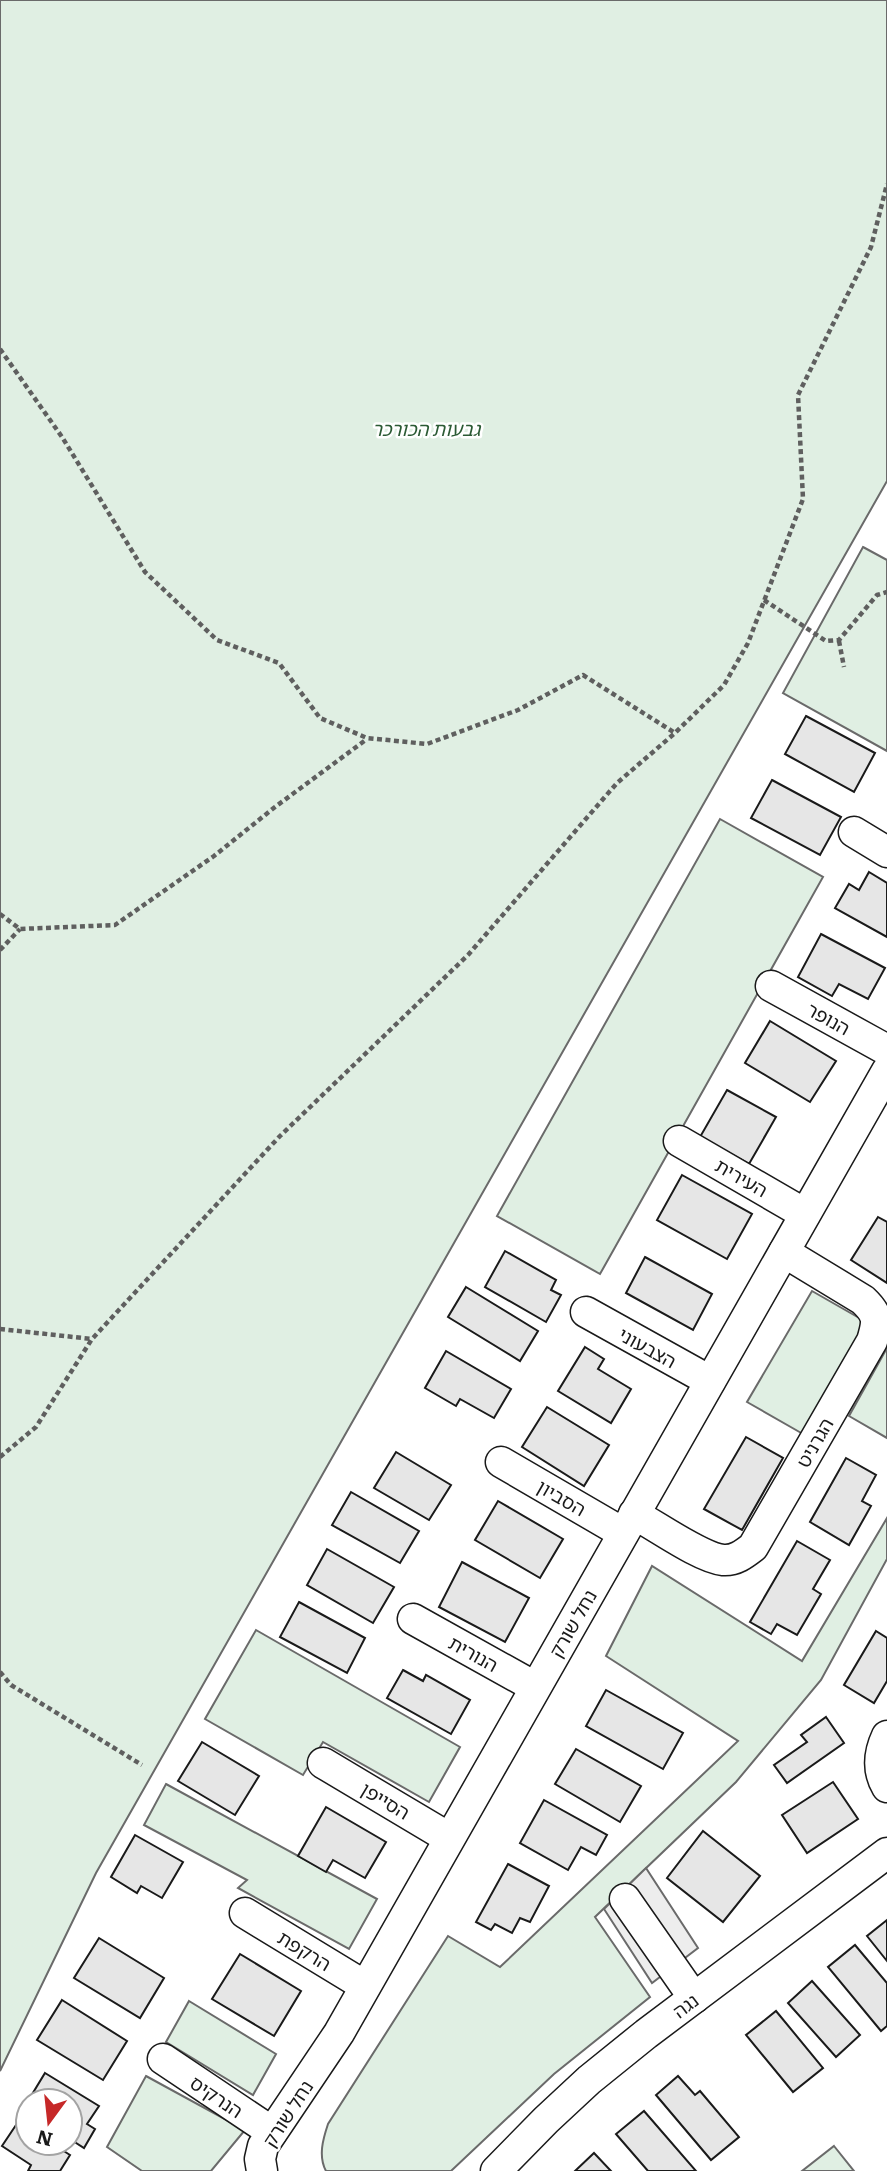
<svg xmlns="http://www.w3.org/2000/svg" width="887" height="2171" font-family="Literata,'Noto Sans Hebrew',serif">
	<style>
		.green { fill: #e0efe3; stroke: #6a6a6a; stroke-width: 2 }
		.parking { fill: #ededed; stroke: #6a6a6a; stroke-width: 2 }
		.building { fill: #e6e6e6; stroke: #1a1a1a; stroke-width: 2 }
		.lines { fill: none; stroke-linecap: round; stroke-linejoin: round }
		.minor-casing { stroke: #1a1a1a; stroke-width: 33 }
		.path { stroke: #5f5f5f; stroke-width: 4.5; stroke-dasharray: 5 3.5; stroke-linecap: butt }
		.minor { stroke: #fff; stroke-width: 30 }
		.labels { text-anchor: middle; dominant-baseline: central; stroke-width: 5; stroke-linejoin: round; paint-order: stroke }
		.park-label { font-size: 19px; font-style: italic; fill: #2b5a34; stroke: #fff }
		.street-label { font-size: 19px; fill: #1a1a1a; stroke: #fff }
	</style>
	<rect width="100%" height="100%" fill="#fff"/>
	<!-- green -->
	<g class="green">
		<polygon points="0,0 887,0 887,481 96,1873 0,2071"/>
		<polygon points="863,547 887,560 887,751 783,693"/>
		<polygon points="720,819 823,877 600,1274 497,1216"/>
		<polygon points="812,1291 868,1323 803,1434 747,1402"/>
		<polygon points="887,1348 887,1438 849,1416"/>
		<path d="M887 1518V1559L821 1680 736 1782 595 1917 650 1997 554 2074 451 2171H326C318 2156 323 2139 328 2124L448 1936 500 1967 738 1741 606 1656 652 1566 802 1661Z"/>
		<polygon points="256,1630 460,1747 429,1802 323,1742 303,1775 205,1719"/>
		<polygon points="166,1784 377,1899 349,1949 238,1888 247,1880 144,1825"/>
		<polygon points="189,2001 276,2054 253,2095 166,2042"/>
		<polygon points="146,2076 245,2130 211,2171 142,2171 107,2147"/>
		<polygon points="834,2146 854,2171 802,2171"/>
	</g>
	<!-- parking -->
	<polygon class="parking" points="646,1868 698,1948 652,1983 604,1909"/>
	<!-- building -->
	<g class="building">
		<polygon points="806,716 875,753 854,792 785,754"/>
		<polygon points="772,780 841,817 820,855 751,818"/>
		<polygon points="869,872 887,883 887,937 835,908 849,884 859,890"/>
		<polygon points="821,934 885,968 868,999 839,984 832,996 798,977"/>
		<polygon points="770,1021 836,1061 810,1102 745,1063"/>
		<polygon points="727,1090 776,1117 749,1164 700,1137"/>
		<polygon points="682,1175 752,1214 727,1259 657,1220"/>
		<polygon points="878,1217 887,1222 887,1283 851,1260"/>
		<polygon points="505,1251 556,1280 551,1290 561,1295 546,1322 485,1287"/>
		<polygon points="645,1257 712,1294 693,1330 626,1293"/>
		<polygon points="466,1287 538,1331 520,1361 448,1317"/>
		<polygon points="585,1347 604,1359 598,1369 631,1389 611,1423 558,1391"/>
		<polygon points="446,1351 511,1389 494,1418 460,1399 456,1406 425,1388"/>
		<polygon points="547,1407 609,1445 584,1486 522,1447"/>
		<polygon points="746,1437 783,1458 742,1530 704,1509"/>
		<polygon points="396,1452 451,1485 429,1520 374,1488"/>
		<polygon points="846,1458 876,1475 862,1501 871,1506 849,1545 810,1522"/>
		<polygon points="351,1492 419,1531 400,1563 332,1525"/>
		<polygon points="498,1501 563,1539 540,1578 475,1540"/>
		<polygon points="797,1541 830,1560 813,1589 821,1594 797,1635 777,1624 771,1634 750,1622"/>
		<polygon points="327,1549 394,1587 373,1623 307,1585"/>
		<polygon points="462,1562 529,1598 505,1642 439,1607"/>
		<polygon points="299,1602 365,1638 347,1673 280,1637"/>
		<polygon points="876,1631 887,1638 887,1681 874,1703 844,1685"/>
		<polygon points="403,1670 423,1681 426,1675 470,1700 451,1734 387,1698"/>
		<polygon points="606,1690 683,1733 663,1769 586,1726"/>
		<polygon points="826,1717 844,1743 787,1783 774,1765 807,1742 801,1735"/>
		<polygon points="202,1742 259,1776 235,1815 178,1781"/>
		<polygon points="576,1749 641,1786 620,1822 555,1784"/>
		<polygon points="833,1782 858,1819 807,1853 782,1815"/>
		<polygon points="544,1800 607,1835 596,1855 581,1847 568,1870 520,1843"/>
		<polygon points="326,1807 386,1842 365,1878 333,1860 326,1872 298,1856"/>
		<polygon points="703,1831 760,1876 723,1922 667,1878"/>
		<polygon points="135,1835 183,1862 162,1898 141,1886 137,1893 111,1877"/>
		<polygon points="508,1864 549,1886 530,1922 520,1918 512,1933 495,1924 491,1930 476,1922"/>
		<polygon points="887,1920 887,1961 867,1936"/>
		<polygon points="99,1938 164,1978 140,2018 74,1978"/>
		<polygon points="855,1945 887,1983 887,2026 881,2031 828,1967"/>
		<polygon points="240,1954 301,1991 274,2036 212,1999"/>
		<polygon points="812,1981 860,2035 836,2057 788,2003"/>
		<polygon points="62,2000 127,2041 103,2080 37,2040"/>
		<polygon points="776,2011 823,2068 793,2092 746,2035"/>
		<polygon points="45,2073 99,2106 87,2124 95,2129 84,2148 70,2139 70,2101 28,2101"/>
		<polygon points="678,2076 695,2095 700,2091 739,2137 711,2160 656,2095"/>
		<polygon points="644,2111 696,2171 648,2171 616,2134"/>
		<polygon points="18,2122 28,2128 28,2143 51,2143 70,2155 60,2171 28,2171 31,2165 2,2146"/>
		<polygon points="594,2153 611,2171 575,2171"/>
	</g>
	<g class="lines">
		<!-- minor casing -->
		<g class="minor-casing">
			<g id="minor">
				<polyline points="854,832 887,852"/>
				<polyline points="771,986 887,1050"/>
				<polyline points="679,1141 805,1214"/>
				<polyline points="586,1312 710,1381"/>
				<polyline points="501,1462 623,1533"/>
				<path d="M634 1514C655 1525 701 1558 723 1560 735 1561 744 1554 753 1547L872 1341C878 1321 879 1315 863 1300L784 1252"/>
				<polyline points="413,1619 535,1687"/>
				<path d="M887 1736C879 1753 877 1770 887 1787"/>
				<polyline points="323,1763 449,1838"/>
				<polyline points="625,1899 694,1998"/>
				<polyline points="245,1913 365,1986"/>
				<polyline points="163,2059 272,2132"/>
				<polyline points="262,2171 260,2159 263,2146 339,2033 887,1071"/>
				<polyline points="496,2171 546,2120 589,2080 646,2034 887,1853"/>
			</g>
		</g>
		<!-- path -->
		<g class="path">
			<polyline points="0,349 62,437 145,572 217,640 279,663 320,718 367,738 427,744 518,710 583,675 675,733"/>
			<polyline points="764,600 826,641 839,640 877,595 887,592"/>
			<polyline points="839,641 844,667"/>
			<polyline points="0,914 20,929 115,925 214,856 275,807 367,739"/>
			<polyline points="0,950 20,929"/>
			<polyline points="0,1329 92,1339"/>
			<polyline points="0,1457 36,1427 92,1339 280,1136 468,955 617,783 675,733 724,685 748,643 803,499 798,395 871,247 887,184"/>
			<polyline points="0,1672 11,1685 142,1765"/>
		</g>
		<!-- minor -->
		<use href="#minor" class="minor"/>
	</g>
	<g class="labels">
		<!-- park labels -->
		<g class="park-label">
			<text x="426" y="428">גבעות הכורכר</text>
		</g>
		<!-- street labels -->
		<g class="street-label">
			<text transform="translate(829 1018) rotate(29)">הנופר</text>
			<text transform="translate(742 1177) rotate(30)">העירית</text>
			<text transform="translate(648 1347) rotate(29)">הצבעוני</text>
			<text transform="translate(814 1442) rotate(-60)">הגרניט</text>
			<text transform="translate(562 1497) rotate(30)">הסביון</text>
			<text transform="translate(572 1623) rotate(-60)">נחל שורק</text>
			<text transform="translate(474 1653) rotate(29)">הנורית</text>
			<text transform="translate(386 1800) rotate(31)">הסייפן</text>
			<text transform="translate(305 1950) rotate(31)">הרקפת</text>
			<text transform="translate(685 2005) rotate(-37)">נגה</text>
			<text transform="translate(217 2096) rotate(34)">הנרקיס</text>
			<text transform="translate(287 2113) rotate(-57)">נחל שורק</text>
		</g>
	</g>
	<!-- north arrow -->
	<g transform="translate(49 2122) rotate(195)"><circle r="33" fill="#ffffff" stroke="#a3a3a3" stroke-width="2"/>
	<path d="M0-5L12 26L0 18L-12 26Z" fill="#c62828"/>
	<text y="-10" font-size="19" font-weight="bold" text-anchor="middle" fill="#1a1a1a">N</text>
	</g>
</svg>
